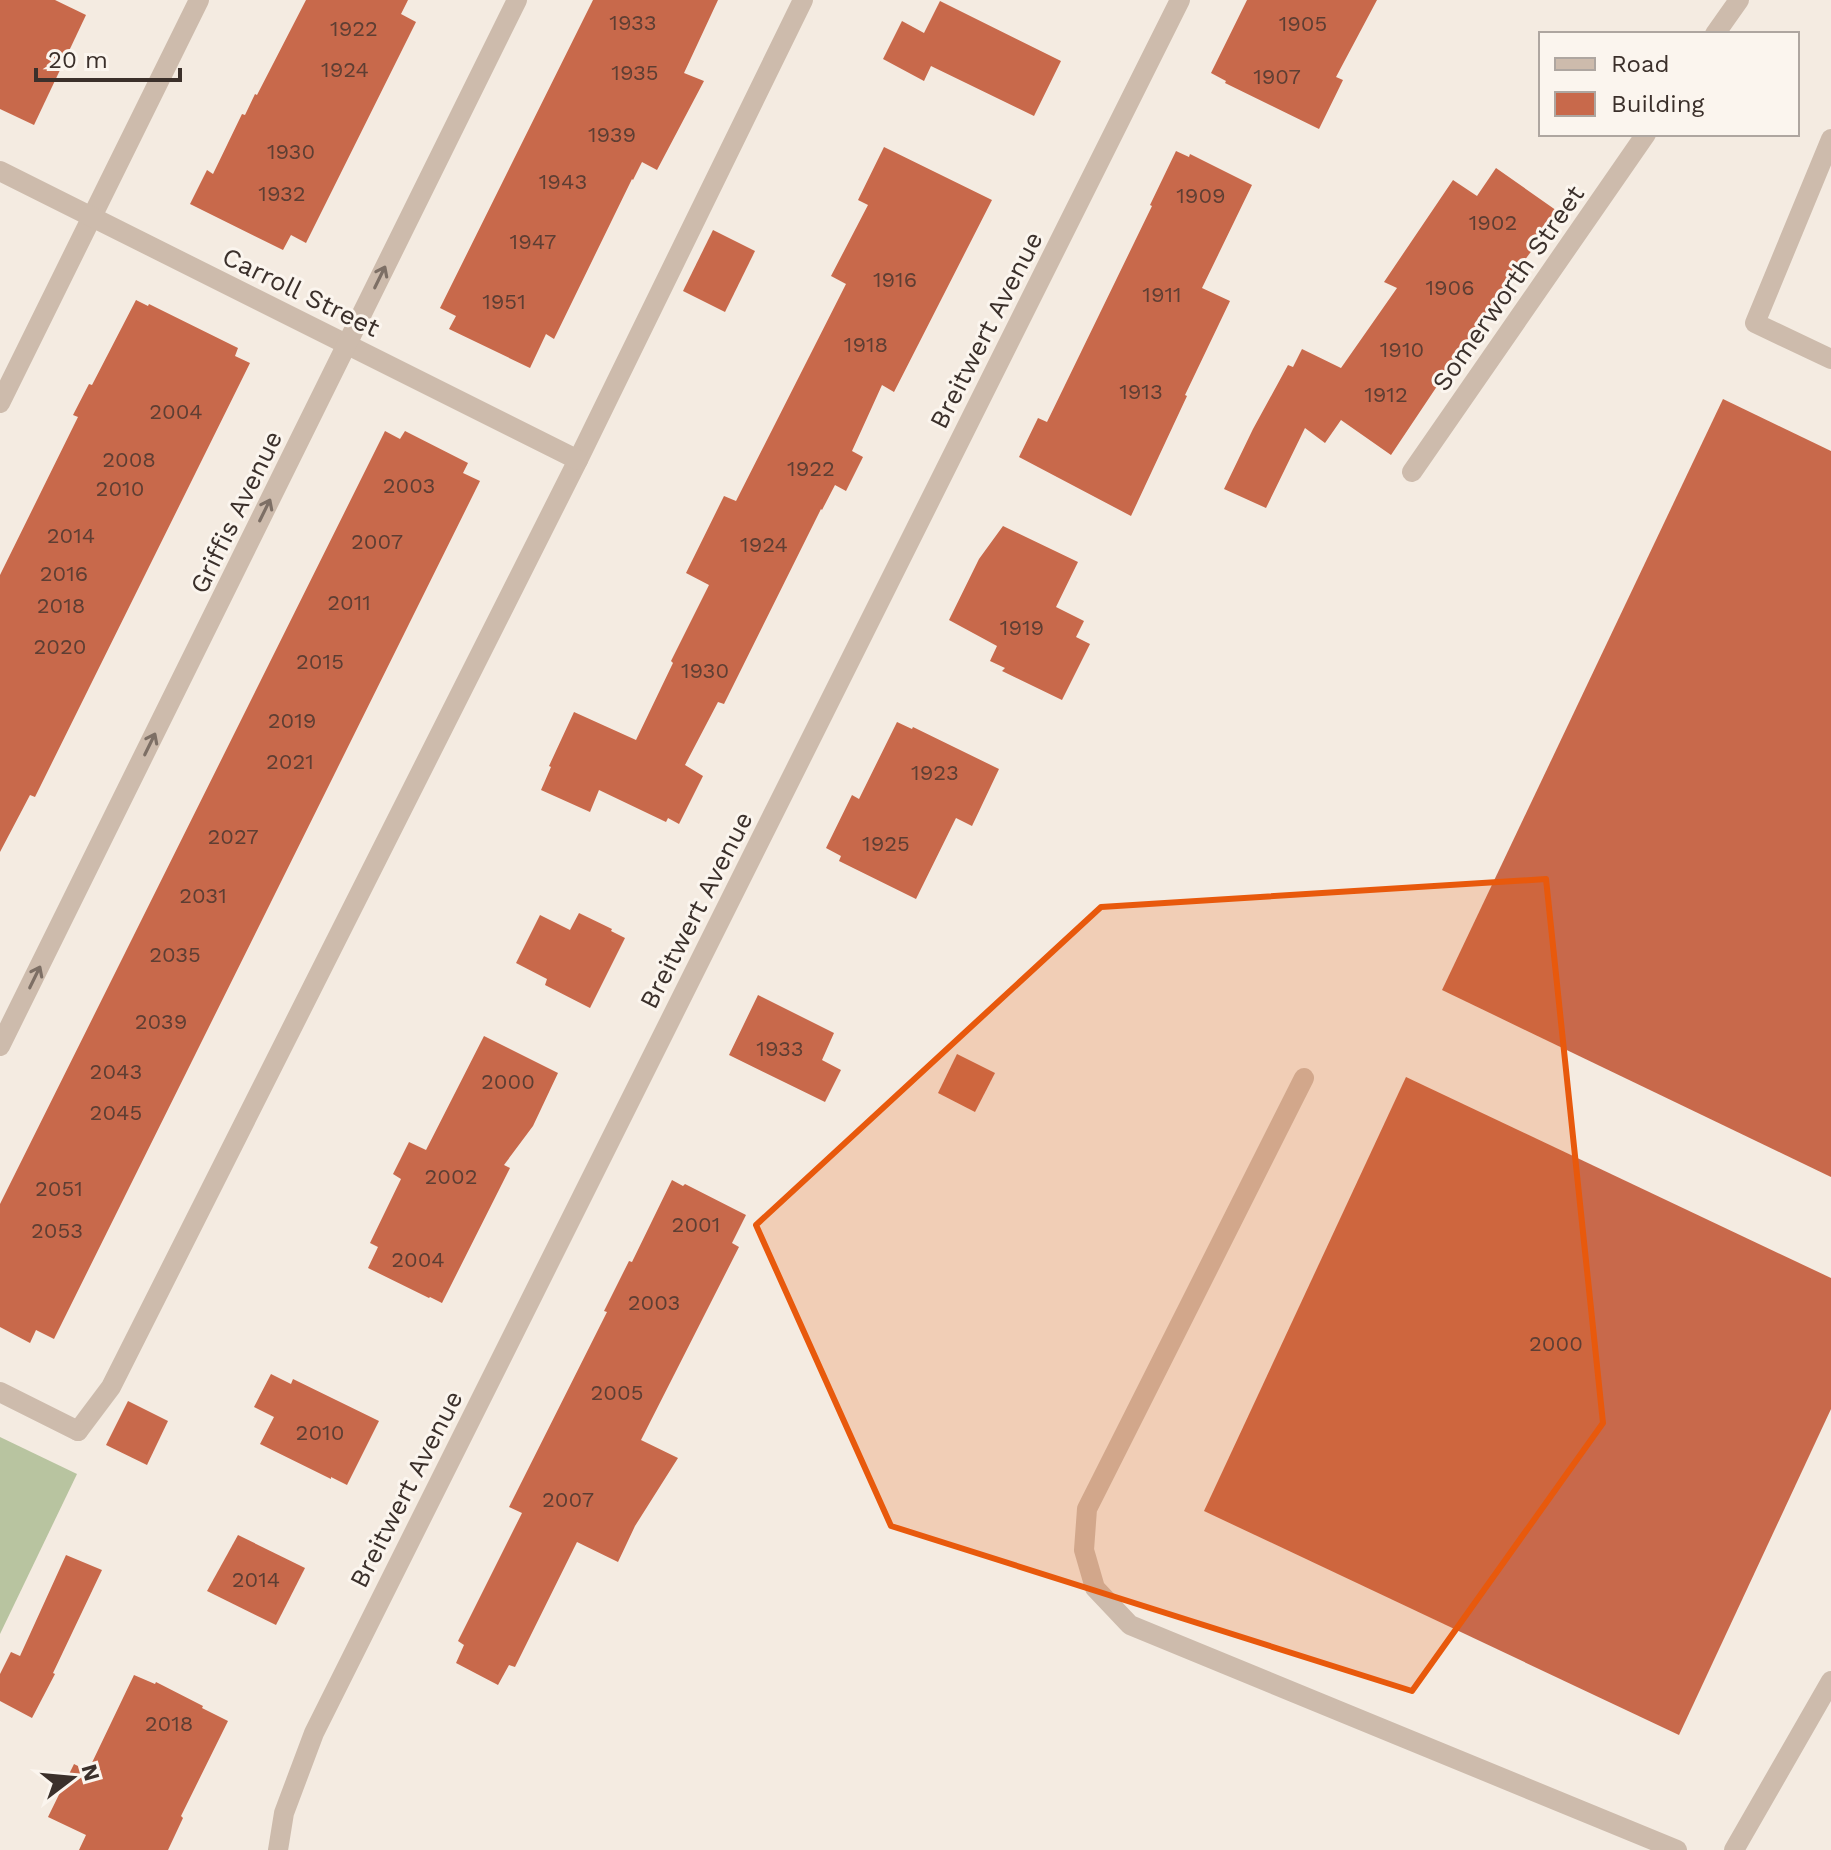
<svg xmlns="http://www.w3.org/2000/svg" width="1831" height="1850" font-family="'Work Sans',sans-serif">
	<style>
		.green { fill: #b8c4a0 }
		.building { fill: #c8694b }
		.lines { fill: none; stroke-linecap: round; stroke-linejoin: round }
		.service { stroke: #cdbbac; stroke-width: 20 }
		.minor { stroke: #cdbbac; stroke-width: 20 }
		.oneway { stroke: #7d6f65 }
		.marked { fill: #e8590c; fill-opacity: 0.2; stroke: #e8590c; stroke-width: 6; stroke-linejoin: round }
		.labels { text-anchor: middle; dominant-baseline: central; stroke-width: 6; stroke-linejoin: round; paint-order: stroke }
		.number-label { font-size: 22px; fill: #5e3e33 }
		.street-label { font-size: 26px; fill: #3b302b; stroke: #fbf5ee }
	</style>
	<rect width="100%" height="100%" fill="#f4ebe1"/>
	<!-- green -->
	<polygon class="green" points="0,1437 77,1474 0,1634"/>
	<!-- building -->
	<g class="building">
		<polygon points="0,0 55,0 86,15 34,125 0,109"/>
		<polygon points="306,0 408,0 401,14 416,22 306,243 291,235 283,250 190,204 207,170 213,174 242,114 245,115 255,94 257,95"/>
		<polygon points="593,0 718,0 684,73 704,81 657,170 642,162 633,180 632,179 554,339 546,334 530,368 449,329 456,316 440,308"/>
		<polygon points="1247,0 1377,0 1336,77 1343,80 1319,129 1225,83 1226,81 1211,73"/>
		<polygon points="940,1 1061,61 1034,116 931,66 924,81 883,59 902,21 924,33"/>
		<polygon points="884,147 992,200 894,392 882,385 852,451 863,457 846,491 835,485 822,510 821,509 724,704 718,702 685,765 703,776 679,824 668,818 666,822 599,790 590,812 541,790 551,767 549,766 574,712 636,740 673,663 671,661 709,585 686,573 724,496 736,501 846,284 831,276 868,205 858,200"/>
		<polygon points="1176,151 1189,157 1190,154 1252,185 1202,288 1230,301 1185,395 1187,396 1131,516 1019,457 1038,418 1047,422 1152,206 1150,205"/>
		<polygon points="1496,168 1560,213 1494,301 1391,455 1341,420 1325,443 1305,428 1266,508 1224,489 1253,429 1288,365 1293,367 1302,349 1341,368 1397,288 1384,282 1453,180 1477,196"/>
		<polygon points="713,230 755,251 725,312 683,291"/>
		<polygon points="136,300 148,306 149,304 238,348 235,356 250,363 35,797 30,795 0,852 0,575 78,417 73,415 89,384 92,385"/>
		<polygon points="1723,399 1831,451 1831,1177 1442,990"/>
		<polygon points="385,431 400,439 405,431 468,463 463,473 480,481 54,1339 36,1330 30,1343 0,1327 0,1204"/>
		<polygon points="1003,526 1078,562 1056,607 1084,621 1076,637 1090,644 1062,700 1002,671 1005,668 990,661 997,646 949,620 979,559"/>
		<polygon points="897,722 912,729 913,727 999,769 972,826 956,818 916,899 839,861 841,856 826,848 852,795 859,799"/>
		<polygon points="579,913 612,929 611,931 625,938 590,1008 545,985 547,979 516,963 540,915 570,930"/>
		<polygon points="758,995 834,1033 822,1060 841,1070 825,1102 729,1055"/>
		<polygon points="484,1036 558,1073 533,1126 504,1165 510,1168 442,1303 430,1297 429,1298 368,1268 378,1247 370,1243 401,1179 393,1174 409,1142 426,1150"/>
		<polygon points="957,1054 995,1073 975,1112 938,1093"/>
		<polygon points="1406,1077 1831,1278 1831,1409 1679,1735 1204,1511"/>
		<polygon points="672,1180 683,1186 685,1184 746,1215 732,1243 739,1247 641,1440 678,1458 635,1526 618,1562 577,1542 515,1667 509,1665 498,1685 456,1663 464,1645 458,1641 522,1513 509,1507 607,1312 604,1311 629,1261 632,1262"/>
		<polygon points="271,1374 291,1384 293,1379 379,1421 347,1485 331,1477 331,1479 260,1444 274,1417 254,1407"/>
		<polygon points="128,1401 168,1421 147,1465 106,1445"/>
		<polygon points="238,1535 305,1568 276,1625 207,1591"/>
		<polygon points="66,1555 102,1570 53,1673 55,1674 32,1718 0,1701 0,1674 11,1652 20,1656"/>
		<polygon points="134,1675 155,1684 156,1682 203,1706 202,1708 228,1721 181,1816 183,1818 168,1850 79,1850 86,1835 48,1817 74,1764 88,1771"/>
	</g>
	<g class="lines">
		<!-- service -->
		<g class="service">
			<polyline points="1831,139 1755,323 1831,359"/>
			<polyline points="0,403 199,0"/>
			<polyline points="1304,1078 1087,1509 1084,1550 1095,1588 1130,1625 1677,1850"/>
			<polyline points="78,1431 111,1387 578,460 803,0"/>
			<polyline points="1734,1850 1831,1681"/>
		</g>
		<!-- minor -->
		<g class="minor">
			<polyline points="1715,34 1739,0"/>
			<polyline points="0,171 578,460"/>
			<polyline points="1412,472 1646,134"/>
			<polyline points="0,1046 517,0"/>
			<polyline points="0,1392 78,1431"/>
			<polyline points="278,1850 284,1813 314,1733 1180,0"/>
		</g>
	</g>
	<!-- one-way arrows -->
	<defs><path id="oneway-shaft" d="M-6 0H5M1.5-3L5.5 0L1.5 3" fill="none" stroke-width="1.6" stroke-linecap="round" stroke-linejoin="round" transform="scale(2)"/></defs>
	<g class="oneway">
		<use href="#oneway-shaft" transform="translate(380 277) rotate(-64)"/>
		<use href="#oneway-shaft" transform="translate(265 510) rotate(-64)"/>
		<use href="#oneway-shaft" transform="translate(150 744) rotate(-64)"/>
		<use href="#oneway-shaft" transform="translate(35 977) rotate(-64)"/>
	</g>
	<!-- marked area -->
	<path class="marked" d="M1546 879 1603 1423 1412 1691 891 1526 756 1225 1101 907Z"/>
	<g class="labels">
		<!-- number labels -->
		<g class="number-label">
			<text x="633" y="22">1933</text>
			<text x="1303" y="23">1905</text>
			<text x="354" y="28">1922</text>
			<text x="345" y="69">1924</text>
			<text x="635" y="72">1935</text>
			<text x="1277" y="76">1907</text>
			<text x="612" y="134">1939</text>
			<text x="291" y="151">1930</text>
			<text x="563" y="181">1943</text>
			<text x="282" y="193">1932</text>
			<text x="1201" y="195">1909</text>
			<text x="1493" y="222">1902</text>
			<text x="533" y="241">1947</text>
			<text x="895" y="279">1916</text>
			<text x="1450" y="287">1906</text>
			<text x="1162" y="294">1911</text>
			<text x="504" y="301">1951</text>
			<text x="866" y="344">1918</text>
			<text x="1402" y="349">1910</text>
			<text x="1141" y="391">1913</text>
			<text x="1386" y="394">1912</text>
			<text x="176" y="411">2004</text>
			<text x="129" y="459">2008</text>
			<text x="811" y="468">1922</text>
			<text x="409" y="485">2003</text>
			<text x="120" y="488">2010</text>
			<text x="71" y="535">2014</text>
			<text x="377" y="541">2007</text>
			<text x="764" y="544">1924</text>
			<text x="64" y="573">2016</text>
			<text x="349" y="602">2011</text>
			<text x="61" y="605">2018</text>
			<text x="1022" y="627">1919</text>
			<text x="60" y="646">2020</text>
			<text x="320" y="661">2015</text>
			<text x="705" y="670">1930</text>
			<text x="292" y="720">2019</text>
			<text x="290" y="761">2021</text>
			<text x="935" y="772">1923</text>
			<text x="233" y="836">2027</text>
			<text x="886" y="843">1925</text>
			<text x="203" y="895">2031</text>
			<text x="175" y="954">2035</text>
			<text x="161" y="1021">2039</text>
			<text x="780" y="1048">1933</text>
			<text x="116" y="1071">2043</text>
			<text x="508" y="1081">2000</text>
			<text x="116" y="1112">2045</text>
			<text x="451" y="1176">2002</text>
			<text x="59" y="1188">2051</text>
			<text x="696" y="1224">2001</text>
			<text x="57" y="1230">2053</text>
			<text x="418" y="1259">2004</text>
			<text x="654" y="1302">2003</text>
			<text x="1556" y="1343">2000</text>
			<text x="617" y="1392">2005</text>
			<text x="320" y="1432">2010</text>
			<text x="568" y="1499">2007</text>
			<text x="256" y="1579">2014</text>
			<text x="169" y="1723">2018</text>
		</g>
		<!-- street labels -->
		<g class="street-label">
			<text transform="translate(1508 288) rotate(-55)">Somerworth Street</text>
			<text transform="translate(301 292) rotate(26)">Carroll Street</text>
			<text transform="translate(986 330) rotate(-63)">Breitwert Avenue</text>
			<text transform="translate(236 512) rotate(-64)">Griffis Avenue</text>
			<text transform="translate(696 910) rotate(-63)">Breitwert Avenue</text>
			<text transform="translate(406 1489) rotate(-63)">Breitwert Avenue</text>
		</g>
	</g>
	<!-- legend -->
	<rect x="1539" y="32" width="260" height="104" fill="#fbf5ee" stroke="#aea6a0" stroke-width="2"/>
	<rect x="1555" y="58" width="40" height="12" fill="#cdbbac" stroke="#aea6a0" stroke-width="2"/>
	<text x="1611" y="72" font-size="24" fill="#3b302b">Road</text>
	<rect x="1555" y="92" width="40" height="24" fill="#c8694b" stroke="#aea6a0" stroke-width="2"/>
	<text x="1611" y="112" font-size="24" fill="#3b302b">Building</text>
	<!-- north arrow -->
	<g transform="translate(72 1778) rotate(74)" stroke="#fbf5ee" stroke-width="6" paint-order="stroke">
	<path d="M0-6L14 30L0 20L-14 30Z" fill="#3b302b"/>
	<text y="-12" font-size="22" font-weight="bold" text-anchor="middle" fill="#3b302b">N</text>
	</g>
	<!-- scale -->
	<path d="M36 68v12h144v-12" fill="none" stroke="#3b302b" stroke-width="4"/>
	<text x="48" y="68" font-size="24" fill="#3b302b" stroke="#fbf5ee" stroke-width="6" paint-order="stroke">20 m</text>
</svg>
